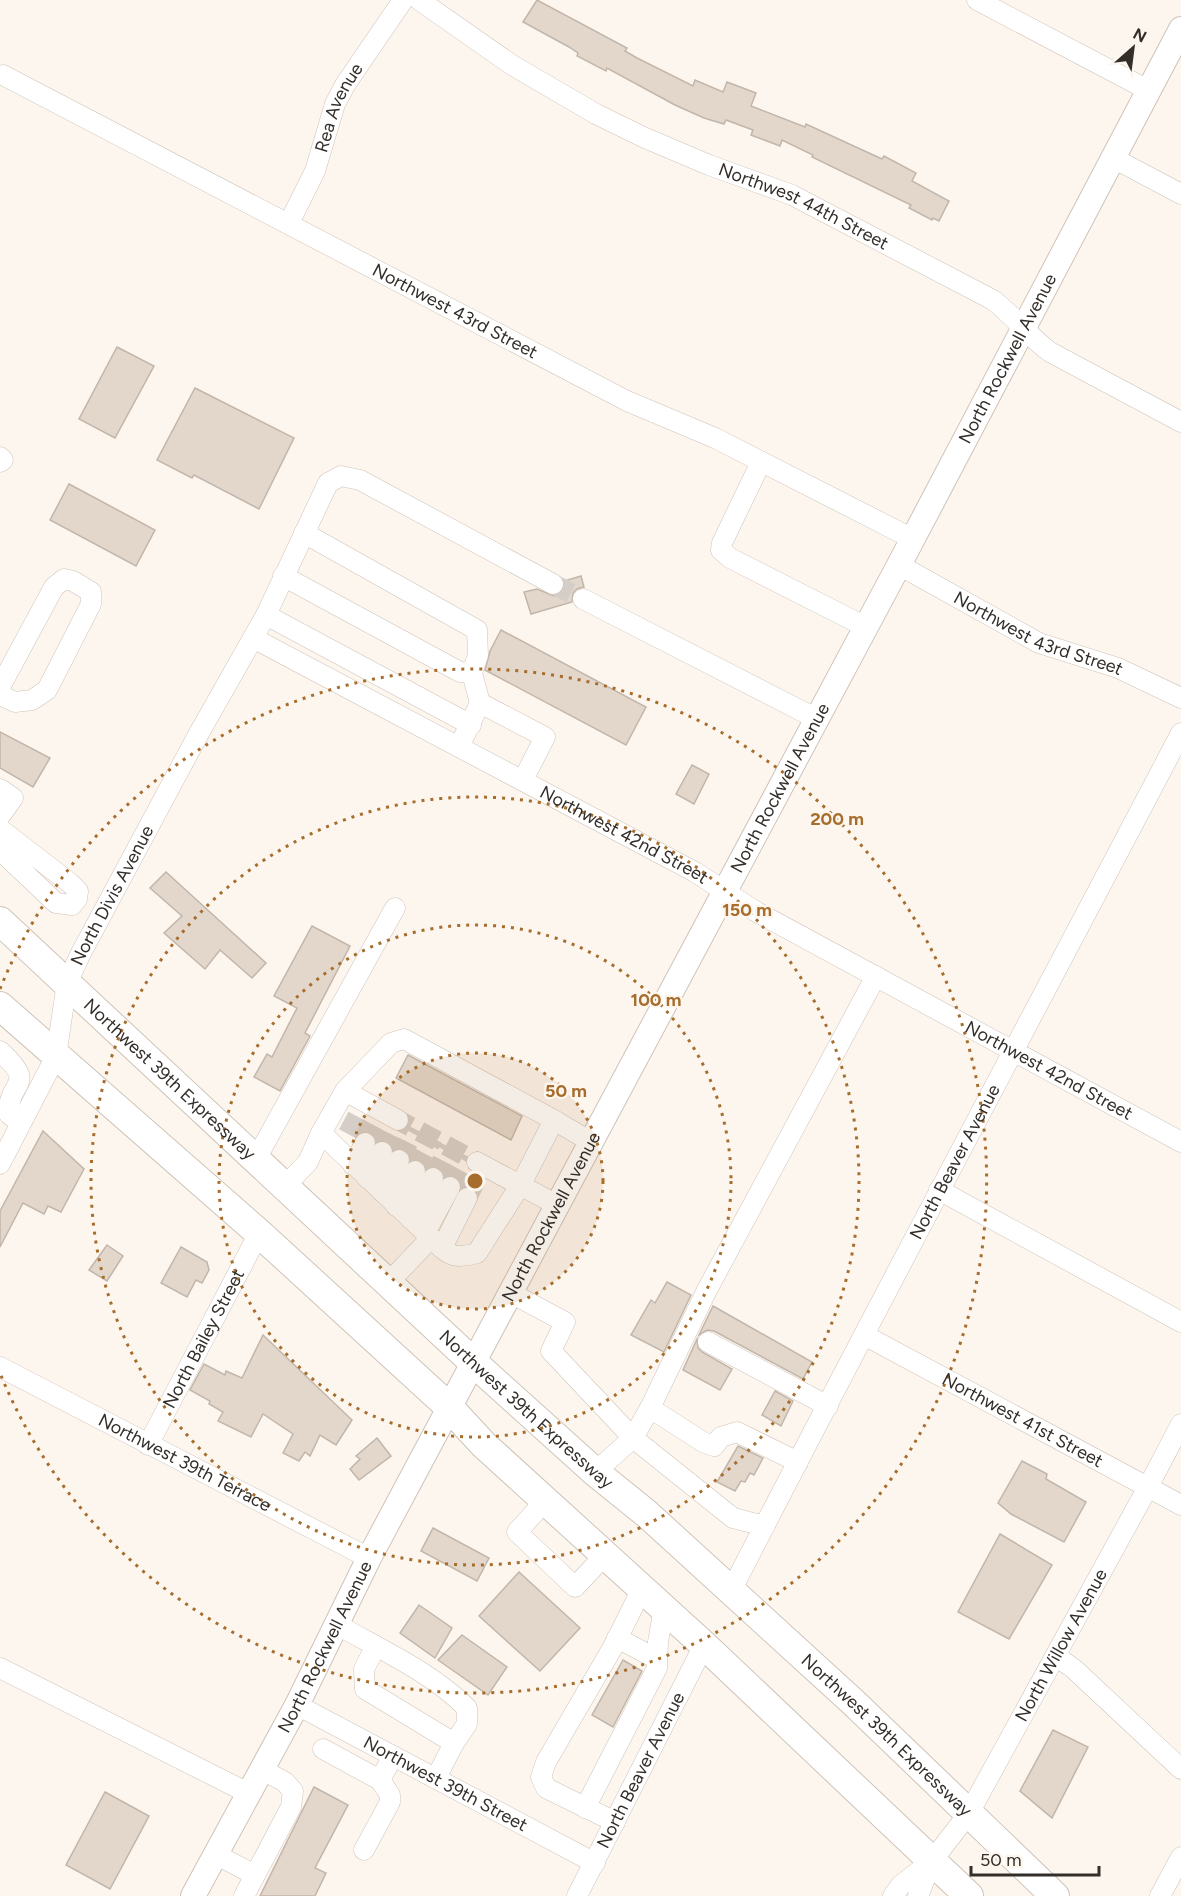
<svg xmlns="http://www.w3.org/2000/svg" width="1181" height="1896" font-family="Figtree,sans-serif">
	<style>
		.building { fill: #e3d7cb; stroke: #c2b6ab; stroke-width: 1.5 }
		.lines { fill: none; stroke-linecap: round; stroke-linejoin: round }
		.minor-tunnel { stroke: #d5cec8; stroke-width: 20; stroke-dasharray: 20 10; stroke-linecap: butt }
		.minor-casing { stroke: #cfc3b8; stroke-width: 21 }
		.major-casing { stroke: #cfc3b8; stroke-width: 26 }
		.highway-casing { stroke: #cfc3b8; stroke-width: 30 }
		.minor { stroke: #fff; stroke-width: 20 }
		.major { stroke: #fff; stroke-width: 24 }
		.highway { stroke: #fff; stroke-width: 28 }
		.ring { fill: none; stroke: #a66d2c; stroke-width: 3; stroke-dasharray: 3 6 }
		.labels { text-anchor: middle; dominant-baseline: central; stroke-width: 4.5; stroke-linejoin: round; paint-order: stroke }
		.street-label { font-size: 18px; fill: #332e2a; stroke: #fdf6ef }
		.centre { fill: #a66d2c; stroke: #fdf6ef; stroke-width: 3 }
		.ring-label { font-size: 18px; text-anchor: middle; font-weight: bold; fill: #a66d2c; stroke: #fdf6ef; stroke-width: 4.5; stroke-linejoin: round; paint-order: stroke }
	</style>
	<rect width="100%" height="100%" fill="#fdf6ef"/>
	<!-- building -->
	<g class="building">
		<polygon points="537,0 627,48 625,51 637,58 693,86 695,80 723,92 727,82 756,93 751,106 805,127 806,124 882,159 884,156 916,173 912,181 949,201 939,221 933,218 932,220 909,208 911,205 812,157 813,155 782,140 780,146 751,135 753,130 726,120 724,124 704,118 675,105 607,68 606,71 577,56 578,53 569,47 523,22"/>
		<polygon points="117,347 154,366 115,438 79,419"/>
		<polygon points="195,388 294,438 259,509 194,475 192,478 157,460"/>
		<polygon points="69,484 155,530 136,566 50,520"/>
		<polygon points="581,576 584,587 577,589 573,593 572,602 531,614 524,592 537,589 554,596 563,590 564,581"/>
		<polygon points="501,630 646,707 626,745 485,670 490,651"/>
		<polygon points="0,732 50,758 33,787 0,768"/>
		<polygon points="692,765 709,774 694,804 676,794"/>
		<polygon points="166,872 266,963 252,978 220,950 205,969 164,933 182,916 150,888"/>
		<polygon points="312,926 350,946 305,1033 310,1036 280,1091 254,1077 267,1054 272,1057 297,1008 274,996"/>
		<polygon points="408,1055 522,1116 511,1140 396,1078"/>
		<polygon points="43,1131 84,1169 61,1212 48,1206 44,1214 23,1203 0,1247 0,1211"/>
		<polygon points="107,1245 123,1256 107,1281 89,1270"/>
		<polygon points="181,1247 207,1262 209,1270 202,1283 196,1280 187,1297 161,1283"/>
		<polygon points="667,1282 691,1295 664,1352 631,1335 651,1300 655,1303"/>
		<polygon points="713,1306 812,1362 803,1379 714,1331 707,1330 699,1335"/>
		<polygon points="263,1335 352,1420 336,1445 320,1435 310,1456 305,1452 299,1461 283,1453 293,1434 263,1414 251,1437 218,1421 223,1412 209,1404 210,1401 190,1390 204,1364 225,1375 226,1371 242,1378"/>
		<polygon points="697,1339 698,1348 702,1352 732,1369 720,1390 683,1370"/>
		<polygon points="775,1391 793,1401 781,1426 762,1415"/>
		<polygon points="377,1438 391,1456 359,1480 350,1469 360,1459 356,1456"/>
		<polygon points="738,1446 763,1458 754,1475 750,1473 745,1482 741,1481 735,1491 717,1482"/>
		<polygon points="1022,1461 1047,1474 1046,1479 1086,1502 1064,1542 1011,1514 998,1503"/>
		<polygon points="433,1528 489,1558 477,1581 421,1551"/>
		<polygon points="1000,1534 1052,1565 1009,1639 958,1612"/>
		<polygon points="519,1572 580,1628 540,1671 479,1616"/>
		<polygon points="419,1605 452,1628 435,1658 400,1633"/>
		<polygon points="462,1635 507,1667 488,1695 438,1660"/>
		<polygon points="623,1660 642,1671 613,1727 592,1715"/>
		<polygon points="1053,1730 1088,1747 1052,1818 1020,1791"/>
		<polygon points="314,1787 348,1805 315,1868 326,1873 315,1896 260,1896"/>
		<polygon points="105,1792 149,1816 110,1889 66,1865"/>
	</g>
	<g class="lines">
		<!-- minor-tunnel -->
		<g class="minor-tunnel">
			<polyline points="553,584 583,599"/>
			<polyline points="348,1134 359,1113"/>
			<polyline points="365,1143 376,1122"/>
			<polyline points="382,1152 398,1120 477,1162"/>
			<polyline points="399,1160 415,1129"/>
			<polyline points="415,1171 433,1138"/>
			<polyline points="433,1178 449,1147"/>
			<polyline points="450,1187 467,1156"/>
			<polyline points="467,1198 480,1172"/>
		</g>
		<!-- minor casing -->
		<g class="minor-casing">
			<g id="minor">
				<path id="s1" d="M419 0 512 65 596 114 643 137 709 165 792 195 993 300C1014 316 1029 337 1050 352L1181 422"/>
				<polyline points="977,0 1148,90"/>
				<path id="s2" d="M3 75 627 401 715 438 913 539"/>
				<polyline points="1113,158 1181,194"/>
				<path id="s3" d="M289 223 315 171 335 104 345 85 403 0"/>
				<polyline points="0,457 3,460 0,462"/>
				<polyline points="761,462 722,543 721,550 730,558 866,627"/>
				<polyline points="304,533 477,630 478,655 472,673 480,703 459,747"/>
				<path id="s4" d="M899 565 1039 643 1118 668 1181 698"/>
				<polyline points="283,576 460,672 472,673"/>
				<polyline points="583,599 817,719"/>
				<polyline points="266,615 471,725"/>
				<path id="s5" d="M253 638 695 872 755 911 1181 1142"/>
				<polyline points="0,687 54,587 64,579 73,581 91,592 91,604 47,690 32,700 15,702 0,695"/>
				<polyline points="480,703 545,737 523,780"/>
				<polyline points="0,789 13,798 0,816"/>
				<polyline points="0,829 70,883 78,891 77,899 72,905 56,903 0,850"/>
				<path d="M0 1051C39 1087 7 1080 9 1114L21 1123"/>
				<polyline points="345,1091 398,1120"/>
				<polyline points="321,1133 431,1238 388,1283"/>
				<polyline points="256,1159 395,908"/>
				<polyline points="477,1162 557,1205"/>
				<path id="s6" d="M0 1164 56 1056 67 983 81 953 198 735 266 615 328 483 341 476 360 480 553 584"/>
				<polyline points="353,1165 365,1143"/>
				<polyline points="367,1178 382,1152"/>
				<polyline points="285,1186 308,1162 321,1133 345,1091 391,1043 404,1039 554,1120 591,1142"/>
				<polyline points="939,1190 1181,1322"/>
				<polyline points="382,1192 399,1160"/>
				<polyline points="396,1206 415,1171"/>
				<polyline points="411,1219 433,1178"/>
				<polyline points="425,1233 450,1187"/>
				<path d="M431 1238C449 1255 452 1260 477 1253L521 1184 554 1120"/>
				<polyline points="442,1248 467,1198"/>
				<polyline points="511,1293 565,1322 551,1351 633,1438 733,1518 765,1526"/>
				<path id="s7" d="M864 1335 1181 1505"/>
				<polyline points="708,1342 828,1406"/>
				<path id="s8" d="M0 1367 369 1558"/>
				<polyline points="650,1408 703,1442 714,1446 721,1437 737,1432 798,1462"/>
				<path id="s9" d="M148 1445 259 1233"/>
				<polyline points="595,1472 633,1438 650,1408 707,1290 876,976"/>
				<polyline points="545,1501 517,1532 575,1587 605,1555"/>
				<path id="s10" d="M731 1591C878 1304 1031 1019 1181 733"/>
				<path d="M336 1624C381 1650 431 1672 467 1708V1724L454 1743 436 1778"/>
				<polyline points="617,1638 657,1659"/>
				<polyline points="376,1646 364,1669 365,1689 454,1743"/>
				<polyline points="1056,1656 1074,1669 1181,1769"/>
				<polyline points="0,1668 248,1793"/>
				<path id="s11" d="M297 1705 595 1863"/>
				<polyline points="323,1749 380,1780"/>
				<polyline points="585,1808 657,1668 658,1642 664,1608"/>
				<polyline points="615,1822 546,1788 541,1777 546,1762 613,1647 642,1589"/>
				<polyline points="364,1850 390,1802 390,1795 380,1780 393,1756"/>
				<polyline points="215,1854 255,1875"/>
				<path id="s12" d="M932 1861 969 1813 1148 1487 1181 1424"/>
				<polyline points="244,1896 291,1807 293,1791 285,1782 261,1769"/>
				<path id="s13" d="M577 1896 704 1645"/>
				<polyline points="893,1896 901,1885 932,1861 918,1896"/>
				<polyline points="1160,1896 1181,1857"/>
			</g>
		</g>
		<!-- major casing -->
		<g class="major-casing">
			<g id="major">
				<path id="s14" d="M193 1896 297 1705 369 1558 899 565 1181 29"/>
			</g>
		</g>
		<!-- highway casing -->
		<g class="highway-casing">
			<g id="highway">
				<path id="s15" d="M0 921 474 1363 595 1472 647 1514 853 1702 1055 1896"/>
				<polyline points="0,1006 259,1233 449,1407 484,1445 704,1645 969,1896"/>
			</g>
		</g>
		<!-- minor -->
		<use href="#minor" class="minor"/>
		<!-- major -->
		<use href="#major" class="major"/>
		<!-- highway -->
		<use href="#highway" class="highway"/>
	</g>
	<!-- distance rings -->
	<circle cx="475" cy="1181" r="128" fill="#a66d2c" fill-opacity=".12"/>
	<g class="ring">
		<circle cx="475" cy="1181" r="128"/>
		<circle cx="475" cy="1181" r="256"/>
		<circle cx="475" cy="1181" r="384"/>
		<path d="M0 989A512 512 0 1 1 0 1373"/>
	</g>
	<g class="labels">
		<!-- street labels -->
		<g class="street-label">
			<text stroke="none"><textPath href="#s3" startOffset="126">Rea Avenue</textPath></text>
			<text stroke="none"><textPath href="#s1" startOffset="438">Northwest 44th Street</textPath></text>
			<text stroke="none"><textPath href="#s2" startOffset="510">Northwest 43rd Street</textPath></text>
			<text stroke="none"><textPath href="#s14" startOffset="1740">North Rockwell Avenue</textPath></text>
			<text stroke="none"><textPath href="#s4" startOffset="156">Northwest 43rd Street</textPath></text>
			<text stroke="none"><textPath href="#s14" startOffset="1254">North Rockwell Avenue</textPath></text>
			<text stroke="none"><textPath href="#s5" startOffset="420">Northwest 42nd Street</textPath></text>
			<text stroke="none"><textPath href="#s6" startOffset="294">North Divis Avenue</textPath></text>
			<text stroke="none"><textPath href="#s5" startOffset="906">Northwest 42nd Street</textPath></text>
			<text stroke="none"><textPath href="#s15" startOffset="232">Northwest 39th Expressway</textPath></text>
			<text stroke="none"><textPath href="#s10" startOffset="484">North Beaver Avenue</textPath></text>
			<text stroke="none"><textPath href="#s14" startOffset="768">North Rockwell Avenue</textPath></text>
			<text stroke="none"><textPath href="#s9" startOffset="120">North Bailey Street</textPath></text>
			<text stroke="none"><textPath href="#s15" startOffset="718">Northwest 39th Expressway</textPath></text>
			<text stroke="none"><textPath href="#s7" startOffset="180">Northwest 41st Street</textPath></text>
			<text stroke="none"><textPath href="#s8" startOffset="208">Northwest 39th Terrace</textPath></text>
			<text stroke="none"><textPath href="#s14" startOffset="282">North Rockwell Avenue</textPath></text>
			<text stroke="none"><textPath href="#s12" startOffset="252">North Willow Avenue</textPath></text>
			<text stroke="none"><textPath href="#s15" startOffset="1204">Northwest 39th Expressway</textPath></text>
			<text stroke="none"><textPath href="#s13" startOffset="141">North Beaver Avenue</textPath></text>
			<text stroke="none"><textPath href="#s11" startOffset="168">Northwest 39th Street</textPath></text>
		</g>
	</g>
	<circle cx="475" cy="1181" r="9" class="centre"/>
	<g class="ring-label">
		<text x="837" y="825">200 m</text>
		<text x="747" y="916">150 m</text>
		<text x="656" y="1006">100 m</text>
		<text x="566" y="1097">50 m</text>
	</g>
	<!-- north arrow -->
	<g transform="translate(1133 48) rotate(28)" stroke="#fdf6ef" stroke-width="4.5" paint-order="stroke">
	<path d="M0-4.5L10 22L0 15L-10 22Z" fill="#332e2a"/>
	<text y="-9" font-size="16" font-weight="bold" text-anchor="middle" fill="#332e2a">N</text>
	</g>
	<!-- scale -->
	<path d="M971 1866v9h128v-9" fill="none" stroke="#332e2a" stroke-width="3"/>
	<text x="980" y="1866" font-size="18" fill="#332e2a" stroke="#fdf6ef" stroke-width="4.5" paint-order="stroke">50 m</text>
</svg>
